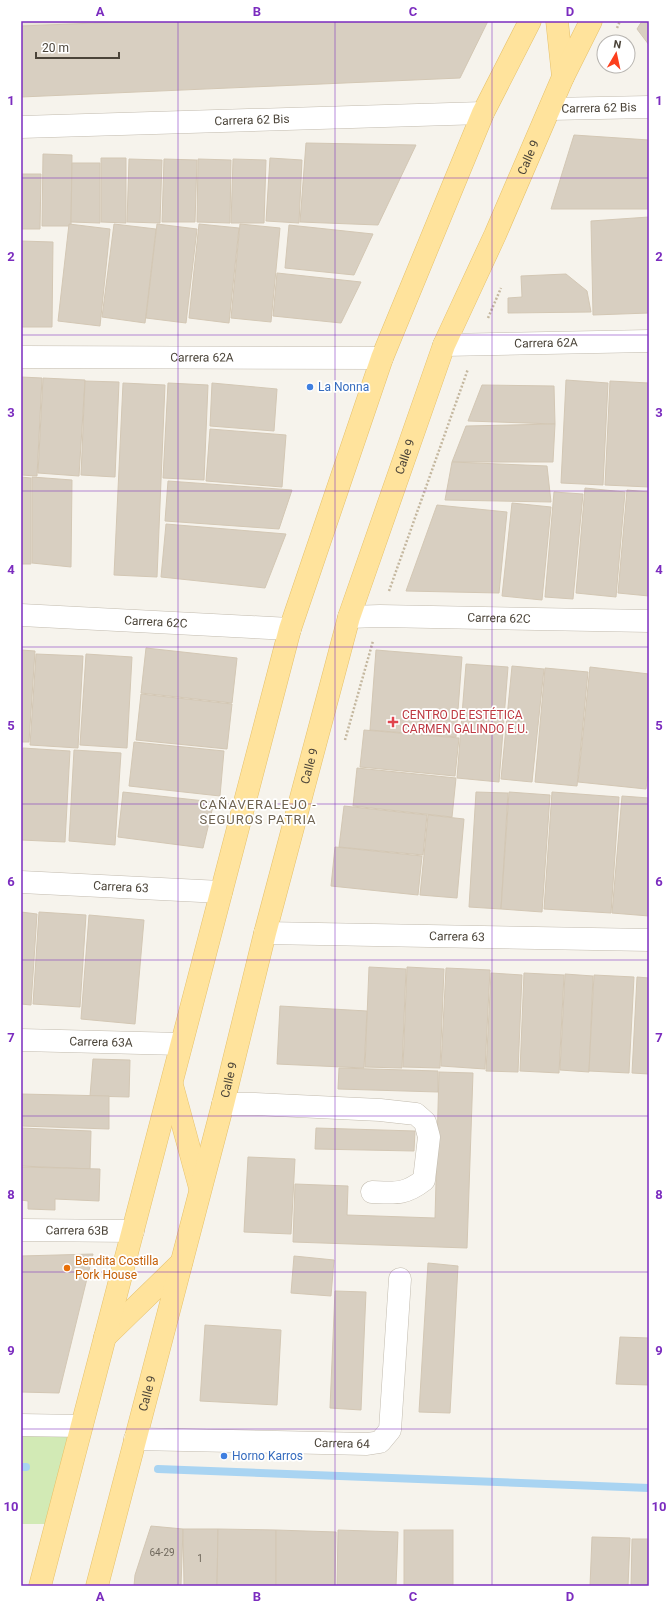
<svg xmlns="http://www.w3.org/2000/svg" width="670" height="1607" font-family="Roboto,sans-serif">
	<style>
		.residential { fill: #eae5da }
		.green { fill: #d2eab5 }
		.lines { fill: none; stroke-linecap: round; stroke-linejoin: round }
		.stream { stroke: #a9d4f2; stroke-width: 8 }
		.building { fill: #d8cfc1; stroke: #d3c7b4 }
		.minor-casing { stroke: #c2bbae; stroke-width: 23 }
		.major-casing { stroke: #e6c16a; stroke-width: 23 }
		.path { stroke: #c4b79f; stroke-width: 2.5; stroke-dasharray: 2 2; stroke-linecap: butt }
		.minor { stroke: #fff; stroke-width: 22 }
		.major { stroke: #ffe39c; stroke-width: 22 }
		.grid { fill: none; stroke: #7b2cbf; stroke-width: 1; stroke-opacity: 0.55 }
		.shop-dot { fill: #3f7fe0; stroke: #fff; stroke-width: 1.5 }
		.health-dot { fill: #e0444e; stroke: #fff; stroke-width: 1.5 }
		.food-dot { fill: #e8710a; stroke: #fff; stroke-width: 1.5 }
		.labels { text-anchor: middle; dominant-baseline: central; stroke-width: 3.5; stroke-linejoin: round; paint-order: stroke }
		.number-label { font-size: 10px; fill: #6e675b }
		.street-label { font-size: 12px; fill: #4b4439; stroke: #fff }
		.shop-label { font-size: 12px; fill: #366cbe; stroke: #fff; text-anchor: start }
		.health-label { font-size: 12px; fill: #be3a42; stroke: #fff; text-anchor: start }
		.food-label { font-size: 12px; fill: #c56008; stroke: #fff; text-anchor: start }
		.neighbourhood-label { font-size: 13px; letter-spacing: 1px; fill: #6e6250; stroke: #fff }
		.neatline { fill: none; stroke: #7b2cbf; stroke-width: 1.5 }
		.grid-label { font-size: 13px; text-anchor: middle; font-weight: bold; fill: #7b2cbf }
	</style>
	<rect width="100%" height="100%" fill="#f6f3ec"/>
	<!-- residential -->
	<polygon class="residential" points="21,21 145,21 21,26"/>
	<!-- green -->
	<polygon class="green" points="21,1425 81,1426 56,1524 21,1524"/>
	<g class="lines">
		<!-- stream -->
		<g class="stream">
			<polyline points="21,1467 26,1467"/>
			<polyline points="158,1469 649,1488"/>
		</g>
	</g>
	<!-- building -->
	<g class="building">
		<polygon points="145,21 488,21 460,78 21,97 21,26"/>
		<polygon points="642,21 649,21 649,45 637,29"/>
		<polygon points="574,135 649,140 649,209 551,209"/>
		<polygon points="306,143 416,145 378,225 300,222"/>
		<polygon points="43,154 72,155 71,226 42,226"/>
		<polygon points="101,158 126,158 126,223 101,222"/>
		<polygon points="270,158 302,160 299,223 266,221"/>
		<polygon points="129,159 162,160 160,223 127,222"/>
		<polygon points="164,159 197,160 195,222 162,222"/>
		<polygon points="198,159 231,160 230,223 197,222"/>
		<polygon points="233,159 266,160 264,223 231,223"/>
		<polygon points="72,163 100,163 100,223 71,222"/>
		<polygon points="21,174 41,174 40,229 21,229"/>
		<polygon points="649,217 649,313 593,315 591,221"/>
		<polygon points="69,224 110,229 100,326 58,321"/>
		<polygon points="114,224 156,229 145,323 102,317"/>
		<polygon points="157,224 197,229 186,323 146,318"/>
		<polygon points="199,224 239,228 229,323 189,318"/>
		<polygon points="240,224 280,228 271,322 231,318"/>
		<polygon points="289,225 373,234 354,275 285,268"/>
		<polygon points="21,241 53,242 52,327 21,327"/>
		<polygon points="277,273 361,282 341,323 273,316"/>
		<polygon points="566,274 587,291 591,312 508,313 508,298 522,297 521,276"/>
		<polygon points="21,377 42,378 37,476 21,475"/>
		<polygon points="43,378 85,380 79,476 38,473"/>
		<polygon points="566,380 608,383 603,485 561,483"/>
		<polygon points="85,381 119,382 115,477 81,475"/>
		<polygon points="610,381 649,383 649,487 605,485"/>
		<polygon points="123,383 165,385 157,577 114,575"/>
		<polygon points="168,383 208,385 204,480 163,478"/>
		<polygon points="212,383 277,389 274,431 210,426"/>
		<polygon points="482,385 554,386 555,424 468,421"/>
		<polygon points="555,424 553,462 452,462 466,426"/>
		<polygon points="210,429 286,435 282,487 206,481"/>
		<polygon points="452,462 547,466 551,502 445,500"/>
		<polygon points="21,477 31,478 31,564 21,564"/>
		<polygon points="32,477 72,480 71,567 32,563"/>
		<polygon points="168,481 292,490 279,529 165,521"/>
		<polygon points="585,488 625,492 616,597 576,593"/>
		<polygon points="627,490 649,492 649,596 618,593"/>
		<polygon points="554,492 583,494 573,599 545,597"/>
		<polygon points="512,503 551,507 542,600 502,596"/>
		<polygon points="437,505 507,512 499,593 406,591"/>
		<polygon points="166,524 286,534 265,588 161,577"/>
		<polygon points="146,648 237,658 232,703 141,693"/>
		<polygon points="21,650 35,651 29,742 21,742"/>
		<polygon points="376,650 462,657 456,737 370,730"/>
		<polygon points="36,654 83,656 78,748 30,745"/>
		<polygon points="86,654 132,657 127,748 80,745"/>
		<polygon points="466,664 508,667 499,782 457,778"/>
		<polygon points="512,666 544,669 532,782 501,779"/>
		<polygon points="590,667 649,674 649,765 646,789 578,782"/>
		<polygon points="545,668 588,672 577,786 535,782"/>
		<polygon points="141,694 232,704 227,749 136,740"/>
		<polygon points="364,730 459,738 455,776 360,767"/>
		<polygon points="134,742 224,751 220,796 129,786"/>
		<polygon points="23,748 70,751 65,842 21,840 21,782"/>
		<polygon points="74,750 121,753 115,845 69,841"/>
		<polygon points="357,768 456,778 452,817 353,806"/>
		<polygon points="123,792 214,802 203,848 118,837"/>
		<polygon points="476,792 508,793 501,909 469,907"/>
		<polygon points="509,792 550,795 542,912 501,909"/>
		<polygon points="552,792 619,797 611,913 544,909"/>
		<polygon points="622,796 649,798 649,916 612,913"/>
		<polygon points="344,806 427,815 423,855 339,847"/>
		<polygon points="428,815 464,819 457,898 420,895"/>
		<polygon points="335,847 422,856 418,895 331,886"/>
		<polygon points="21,912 37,914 31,1005 21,1004"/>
		<polygon points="39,912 86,915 80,1007 33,1004"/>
		<polygon points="89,915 144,920 135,1024 81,1019"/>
		<polygon points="369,967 406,969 402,1068 365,1067"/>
		<polygon points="407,967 444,969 440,1068 403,1067"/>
		<polygon points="446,968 490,970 485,1069 441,1066"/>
		<polygon points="491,973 522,975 518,1072 486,1071"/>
		<polygon points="524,973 564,975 559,1073 520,1071"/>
		<polygon points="565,974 593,976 589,1072 560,1070"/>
		<polygon points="594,975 634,977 629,1073 589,1071"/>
		<polygon points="637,977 649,978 649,1074 632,1073"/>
		<polygon points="280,1006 367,1011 364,1068 277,1064"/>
		<polygon points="93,1059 130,1060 129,1097 90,1096"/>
		<polygon points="339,1068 438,1071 438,1092 338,1089"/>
		<polygon points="439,1072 473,1073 467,1248 293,1242 295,1184 348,1186 347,1215 435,1218"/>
		<polygon points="21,1094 109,1096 109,1129 21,1126"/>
		<polygon points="21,1128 91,1131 90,1169 21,1166"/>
		<polygon points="316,1128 415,1131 414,1151 315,1149"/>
		<polygon points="248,1157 295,1159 291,1234 244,1232"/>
		<polygon points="21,1167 100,1169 99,1201 55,1199 55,1210 28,1209 28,1201 21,1200"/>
		<polygon points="93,1254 59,1393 21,1392 21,1256"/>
		<polygon points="294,1256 334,1260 331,1296 291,1293"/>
		<polygon points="428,1263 458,1266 450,1413 419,1412"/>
		<polygon points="335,1291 366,1292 361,1410 330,1408"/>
		<polygon points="205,1325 281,1330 277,1405 200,1401"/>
		<polygon points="620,1337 649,1338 649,1385 616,1384"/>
		<polygon points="151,1526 183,1529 181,1586 134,1586 135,1575"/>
		<polygon points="183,1529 218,1529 217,1586 184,1586"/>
		<polygon points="218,1529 276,1530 276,1586 217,1586"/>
		<polygon points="276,1530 336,1532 335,1586 276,1586"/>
		<polygon points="338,1530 398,1532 396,1586 337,1586"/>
		<rect x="404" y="1530" width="49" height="56"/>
		<polygon points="592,1537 630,1538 628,1586 590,1586"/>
		<polygon points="632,1539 649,1539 649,1586 631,1586"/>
	</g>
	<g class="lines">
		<!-- minor casing -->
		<g class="minor-casing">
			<g id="minor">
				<path id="s1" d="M550 109 649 107"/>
				<path id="s2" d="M21 127 483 113"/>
				<path id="s3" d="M444 345 649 341"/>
				<path id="s4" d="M21 357 382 358"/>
				<path id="s5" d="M21 615 290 629"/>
				<path id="s6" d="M349 617 380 616 649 621"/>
				<path id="s7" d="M21 882 221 892"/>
				<path id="s8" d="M265 933 649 940"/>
				<path id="s9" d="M21 1040 181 1044"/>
				<path d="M223 1104H255L380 1110 416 1114 425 1122 429 1137 424 1180C405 1195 395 1193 372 1192"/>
				<path id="s10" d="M21 1230 133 1231"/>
				<polyline points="21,1425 81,1426"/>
				<path id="s11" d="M135 1439 367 1444 380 1442 390 1430 400 1279"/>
			</g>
		</g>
		<!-- major casing -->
		<g class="major-casing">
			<g id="major">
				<polyline points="557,21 563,77"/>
				<polyline points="172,1085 200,1188"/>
				<polyline points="105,1337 181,1263"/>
				<polyline points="40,1586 290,629 382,358 483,113 530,21"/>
				<path id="s12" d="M97 1586 223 1104 265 933 349 617 444 345 495 235 563 77 591 21"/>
			</g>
		</g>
		<!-- path -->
		<g class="path">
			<polyline points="617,28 620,21"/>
			<polyline points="488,318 501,288"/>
			<polyline points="389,591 468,369"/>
			<polyline points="345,740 373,641"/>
		</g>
		<!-- minor -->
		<use href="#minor" class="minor"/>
		<!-- major -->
		<use href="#major" class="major"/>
	</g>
	<!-- grid -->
	<path class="grid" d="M178 21V1586M335 21V1586M492 21V1586M21 178H649M21 335H649M21 491H649M21 647H649M21 804H649M21 960H649M21 1116H649M21 1272H649M21 1429H649"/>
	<!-- markers -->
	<g class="shop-dot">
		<circle cx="310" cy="387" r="4"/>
		<circle cx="224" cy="1456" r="4"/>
	</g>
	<path class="health-dot" d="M391 716h4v4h4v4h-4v4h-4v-4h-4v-4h4z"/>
	<circle class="food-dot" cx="67" cy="1268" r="4"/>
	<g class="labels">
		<!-- number labels -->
		<g class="number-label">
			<text x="162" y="1552">64-29</text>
			<text x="200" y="1558">1</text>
		</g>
		<!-- street labels -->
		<g class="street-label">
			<text stroke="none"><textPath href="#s1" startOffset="49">Carrera 62 Bis</textPath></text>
			<text stroke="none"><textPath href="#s2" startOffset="231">Carrera 62 Bis</textPath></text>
			<text stroke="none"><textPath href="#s12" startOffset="1495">Calle 9</textPath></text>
			<text stroke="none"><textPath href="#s3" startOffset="102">Carrera 62A</textPath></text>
			<text stroke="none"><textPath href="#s4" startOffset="181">Carrera 62A</textPath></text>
			<text stroke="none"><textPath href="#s12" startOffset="1171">Calle 9</textPath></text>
			<text stroke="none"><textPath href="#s6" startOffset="150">Carrera 62C</textPath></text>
			<text stroke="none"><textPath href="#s5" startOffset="135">Carrera 62C</textPath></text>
			<text stroke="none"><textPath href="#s12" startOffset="847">Calle 9</textPath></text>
			<text stroke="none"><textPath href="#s7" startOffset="100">Carrera 63</textPath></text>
			<text stroke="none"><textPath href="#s8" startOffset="192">Carrera 63</textPath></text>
			<text stroke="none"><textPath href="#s9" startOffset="80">Carrera 63A</textPath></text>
			<text stroke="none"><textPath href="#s12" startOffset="523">Calle 9</textPath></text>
			<text stroke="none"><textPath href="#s10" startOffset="56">Carrera 63B</textPath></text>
			<text stroke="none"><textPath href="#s12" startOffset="199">Calle 9</textPath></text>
			<text stroke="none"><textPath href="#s11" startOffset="207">Carrera 64</textPath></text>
		</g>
		<!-- shop labels -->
		<g class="shop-label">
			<text x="318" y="387">La Nonna</text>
			<text x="232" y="1456">Horno Karros</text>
		</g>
		<!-- health labels -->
		<g class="health-label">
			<text x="402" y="715">CENTRO DE ESTÉTICA<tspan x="402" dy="14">CARMEN GALINDO E.U.</tspan></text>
		</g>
		<!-- food labels -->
		<g class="food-label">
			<text x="75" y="1261">Bendita Costilla<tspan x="75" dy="14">Pork House</tspan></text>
		</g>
		<!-- neighbourhood labels -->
		<g class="neighbourhood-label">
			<text x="258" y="804">CAÑAVERALEJO -<tspan x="258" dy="15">SEGUROS PATRIA</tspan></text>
		</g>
	</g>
	<!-- border -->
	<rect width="670" height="1607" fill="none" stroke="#ffffff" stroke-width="44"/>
	<!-- north arrow -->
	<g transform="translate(616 54) rotate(9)"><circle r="19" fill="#ffffff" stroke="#b7b4b0"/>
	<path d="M0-3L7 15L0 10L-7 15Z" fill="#fc3f1d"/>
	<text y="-6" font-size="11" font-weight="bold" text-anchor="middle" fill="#4b4439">N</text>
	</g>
	<!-- scale -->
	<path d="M36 52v6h83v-6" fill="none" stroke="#4b4439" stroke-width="2"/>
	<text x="42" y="52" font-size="12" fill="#4b4439" stroke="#ffffff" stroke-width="3" paint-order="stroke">20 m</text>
	<rect x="22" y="22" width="626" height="1563" class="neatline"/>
	<g class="grid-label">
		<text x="100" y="16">A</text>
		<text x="257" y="16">B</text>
		<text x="413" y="16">C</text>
		<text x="570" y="16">D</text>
		<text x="11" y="105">1</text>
		<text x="659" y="105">1</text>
		<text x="11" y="261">2</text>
		<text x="659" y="261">2</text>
		<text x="11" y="417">3</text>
		<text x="659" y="417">3</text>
		<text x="11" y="574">4</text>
		<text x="659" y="574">4</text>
		<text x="11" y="730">5</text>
		<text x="659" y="730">5</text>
		<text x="11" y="886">6</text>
		<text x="659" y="886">6</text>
		<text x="11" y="1042">7</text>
		<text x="659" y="1042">7</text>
		<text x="11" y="1199">8</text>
		<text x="659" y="1199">8</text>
		<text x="11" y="1355">9</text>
		<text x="659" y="1355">9</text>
		<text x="11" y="1511">10</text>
		<text x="659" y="1511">10</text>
		<text x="100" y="1601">A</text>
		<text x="257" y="1601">B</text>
		<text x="413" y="1601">C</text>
		<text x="570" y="1601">D</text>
	</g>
</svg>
